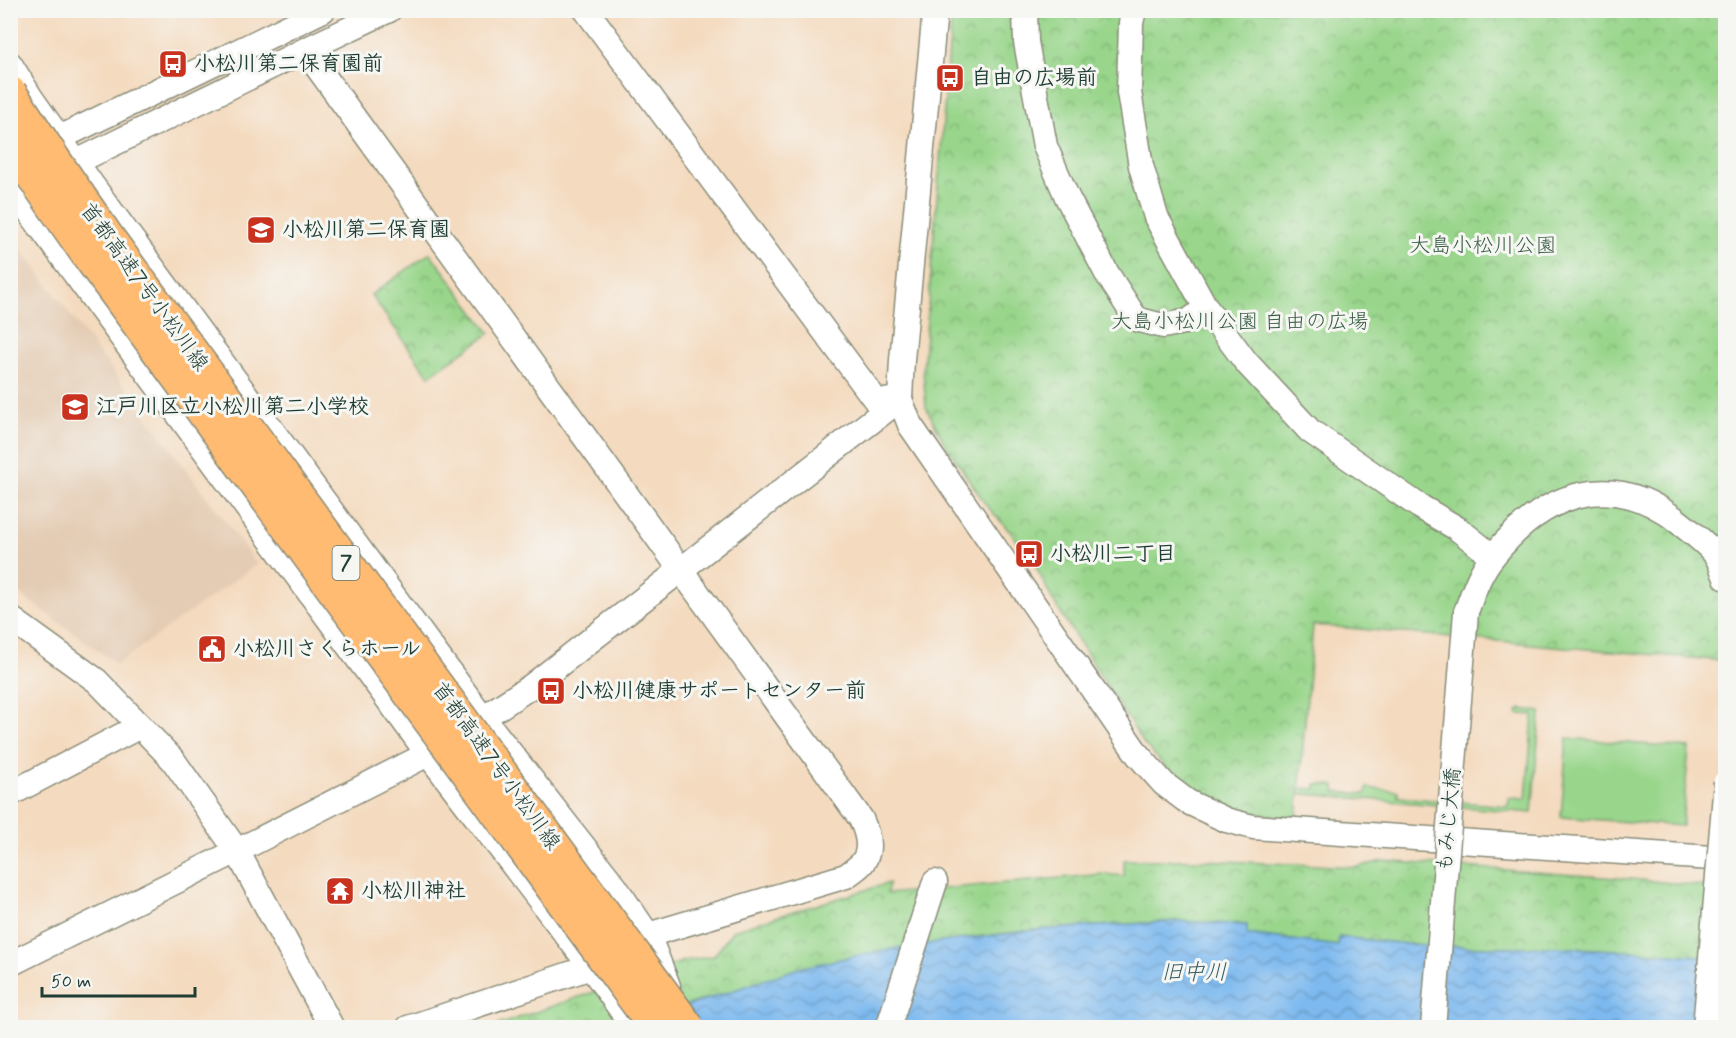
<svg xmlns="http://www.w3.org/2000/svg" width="1736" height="1038" font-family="Mynerve,'Klee One',sans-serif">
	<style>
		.built { fill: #e4ccb4 }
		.green { fill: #99d68b; stroke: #5c8a60; stroke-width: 1.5 }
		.park { fill: url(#park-crowns); stroke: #5c8a60; stroke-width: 1.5 }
		.water { fill: url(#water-waves); stroke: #4e7b92; stroke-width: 1.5 }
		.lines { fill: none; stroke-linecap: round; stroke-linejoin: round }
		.minor-casing { stroke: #8a8c79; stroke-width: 27 }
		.minor { stroke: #fff; stroke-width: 24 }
		.minor-bridge-casing { stroke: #8a8c79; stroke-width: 27; stroke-linecap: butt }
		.highway-bridge-casing { stroke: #8a8c79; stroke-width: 36; stroke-linecap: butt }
		.minor-bridge { stroke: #fff; stroke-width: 24 }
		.highway-bridge { stroke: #ffbb71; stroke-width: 33 }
		.labels { text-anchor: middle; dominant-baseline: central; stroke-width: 6; stroke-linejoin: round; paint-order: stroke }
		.shield { fill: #f6f6f2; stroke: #60746d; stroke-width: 1.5 }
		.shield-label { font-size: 20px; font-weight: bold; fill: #1f3d34 }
		.poi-label { font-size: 21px; font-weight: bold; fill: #1f3d34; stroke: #f6f6f2; text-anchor: start }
		.park-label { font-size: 21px; fill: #375c45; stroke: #f6f6f2 }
		.street-label { font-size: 21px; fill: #1f3d34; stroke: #f6f6f2 }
		.water-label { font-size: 22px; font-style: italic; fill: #365c63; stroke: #f6f6f2 }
	</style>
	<defs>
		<pattern id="park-crowns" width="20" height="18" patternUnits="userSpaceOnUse" patternTransform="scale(1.5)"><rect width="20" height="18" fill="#99d68b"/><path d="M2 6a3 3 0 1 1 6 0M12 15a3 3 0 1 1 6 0" fill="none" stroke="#7caf72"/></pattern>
		<pattern id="water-waves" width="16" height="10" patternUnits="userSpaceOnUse" patternTransform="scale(1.5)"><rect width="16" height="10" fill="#7db9ef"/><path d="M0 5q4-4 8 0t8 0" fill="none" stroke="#6698c2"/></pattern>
	</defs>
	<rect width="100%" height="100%" fill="#f6f6f2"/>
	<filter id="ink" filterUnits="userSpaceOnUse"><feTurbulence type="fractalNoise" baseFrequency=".0167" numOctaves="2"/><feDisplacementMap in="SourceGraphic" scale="12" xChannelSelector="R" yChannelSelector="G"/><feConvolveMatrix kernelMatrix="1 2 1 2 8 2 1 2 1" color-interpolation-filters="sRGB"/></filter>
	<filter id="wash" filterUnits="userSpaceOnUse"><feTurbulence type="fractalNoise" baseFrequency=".008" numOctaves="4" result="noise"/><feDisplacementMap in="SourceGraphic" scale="24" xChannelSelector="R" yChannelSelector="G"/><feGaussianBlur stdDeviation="1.35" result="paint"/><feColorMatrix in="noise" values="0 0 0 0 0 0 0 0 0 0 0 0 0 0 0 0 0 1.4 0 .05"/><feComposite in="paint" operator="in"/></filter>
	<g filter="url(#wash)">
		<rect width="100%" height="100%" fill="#f4dabe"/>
		<!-- built -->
		<polygon class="built" points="10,248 22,250 257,564 117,664 11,588"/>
		<!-- green -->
		<g class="green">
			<polygon points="1522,709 1540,712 1540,715 1532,813 1281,792 1299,788 1316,789 1316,784 1335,785 1335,792 1366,794 1367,788 1398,791 1398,797 1508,806 1509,798 1526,799 1533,715 1518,714 1518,711"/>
			<polygon points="1567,738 1689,748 1682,826 1561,817"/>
		</g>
		<!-- park -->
		<g class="park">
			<polygon points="952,11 1725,11 1725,661 1313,625 1297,818 1254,814 1219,803 1176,778 1144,744 1053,601 1036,567 1012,534 986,505 944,442 926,407 923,370"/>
			<polygon points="430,253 490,333 429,376 371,295"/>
			<polygon points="1124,860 1203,860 1357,867 1383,861 1630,879 1725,888 1725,958 1614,950 1553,947 1473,947 1407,944 1340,937 1338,946 1246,934 1247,925 1179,921 1035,930 968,938 705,999 622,1027 489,1028 684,961 714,956 733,930 889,883 887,894 1104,874 1124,876"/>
			<polygon points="1151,1025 1235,1025 1253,1027 1086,1028"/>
		</g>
		<!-- water -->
		<path class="water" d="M1179 921 1247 925V934L1338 946 1339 937 1407 944 1473 947H1553L1614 950 1725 958V1027L1253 1028C1201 1020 1139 1025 1086 1028H622L799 968 864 954 910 946 1035 930Z"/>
	</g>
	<g filter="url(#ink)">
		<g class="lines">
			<!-- minor casing -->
			<g class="minor-casing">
				<g id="minor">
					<polyline points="586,10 877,402 900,399"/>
					<polyline points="935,10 902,360 900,399 910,425 1138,755 1164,784 1188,802 1226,820 1253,827 1726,859"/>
					<polyline points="1025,10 1026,42 1045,146 1067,197 1106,272 1136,319 1163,326 1189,321 1206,308"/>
					<polyline points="1134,10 1131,23 1129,92 1141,166 1156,217 1206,308 1246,362 1310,431 1419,506 1458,529 1492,556"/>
					<path d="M305 50 861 819C867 832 873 850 862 863 858 868 851 872 846 876L648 935"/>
					<polyline points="10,64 31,98 92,185 484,719 616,888 648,935 668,986"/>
					<polyline points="45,145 323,10"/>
					<polyline points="62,169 305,50 389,10"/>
					<polyline points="10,184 31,214 428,754 591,967 634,1028"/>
					<path d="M1466 612C1473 593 1480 571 1494 555 1545 492 1613 468 1680 523 1689 530 1712 548 1717 557 1721 564 1723 571 1726 578"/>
					<polyline points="10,618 97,681 173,760 237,851 332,1028"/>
					<polyline points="10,794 140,726"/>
					<polyline points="10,964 237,851 428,754 533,685 900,399"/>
					<polyline points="408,1028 591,967"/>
					<polyline points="888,1028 935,882"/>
				</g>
			</g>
			<!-- minor -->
			<use href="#minor" class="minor"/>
			<!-- minor-bridge casing -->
			<g class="minor-bridge-casing">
				<g id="minor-bridge">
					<polyline points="1433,1028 1466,612"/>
					<polyline points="1705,1028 1726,782"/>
				</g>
			</g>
			<!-- highway-bridge casing -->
			<g class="highway-bridge-casing">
				<g id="highway-bridge">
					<polyline points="10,93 54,160 107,237 688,1028"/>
					<polyline points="10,143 86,252 656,1028"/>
				</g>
			</g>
			<!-- minor-bridge -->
			<use href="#minor-bridge" class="minor-bridge"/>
			<!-- highway-bridge -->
			<use href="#highway-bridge" class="highway-bridge"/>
		</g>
	</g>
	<!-- icons -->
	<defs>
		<g id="bus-square" transform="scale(1.5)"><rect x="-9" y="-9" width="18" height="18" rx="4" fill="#c8321e" stroke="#f6f6f2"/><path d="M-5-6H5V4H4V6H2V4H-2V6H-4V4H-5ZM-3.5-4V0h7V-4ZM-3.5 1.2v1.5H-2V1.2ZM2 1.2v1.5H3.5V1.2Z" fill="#fff"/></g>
		<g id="school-square" transform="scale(1.5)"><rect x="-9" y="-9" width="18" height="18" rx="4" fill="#c8321e" stroke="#f6f6f2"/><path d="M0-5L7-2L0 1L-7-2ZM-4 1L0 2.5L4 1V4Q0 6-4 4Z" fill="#fff"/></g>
		<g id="civic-square" transform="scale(1.5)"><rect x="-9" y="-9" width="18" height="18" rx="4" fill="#c8321e" stroke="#f6f6f2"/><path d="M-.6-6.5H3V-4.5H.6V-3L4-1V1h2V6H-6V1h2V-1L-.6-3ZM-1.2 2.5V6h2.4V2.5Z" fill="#fff"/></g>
		<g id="temple-square" transform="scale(1.5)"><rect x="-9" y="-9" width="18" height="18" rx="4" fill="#c8321e" stroke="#f6f6f2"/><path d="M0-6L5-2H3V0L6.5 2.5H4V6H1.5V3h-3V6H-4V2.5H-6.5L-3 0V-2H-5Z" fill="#fff"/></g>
	</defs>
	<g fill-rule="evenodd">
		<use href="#bus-square" x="173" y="64"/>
		<use href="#bus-square" x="950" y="78"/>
		<use href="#school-square" x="261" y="230"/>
		<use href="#school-square" x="75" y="407"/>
		<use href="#bus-square" x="1029" y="554"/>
		<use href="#civic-square" x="212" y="649"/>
		<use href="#bus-square" x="551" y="691"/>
		<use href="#temple-square" x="340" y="891"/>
	</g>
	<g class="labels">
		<!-- shield labels -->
		<rect class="shield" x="332.5" y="546" width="27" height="34" rx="4.5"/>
		<g class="shield-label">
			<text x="346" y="563">7</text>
		</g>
		<!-- poi labels -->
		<g class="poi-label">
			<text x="194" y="64">小松川第二保育園前</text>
			<text x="971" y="78">自由の広場前</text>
			<text x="282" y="230">小松川第二保育園</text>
			<text x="96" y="407">江戸川区立小松川第二小学校</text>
			<text x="1050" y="554">小松川二丁目</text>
			<text x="233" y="649">小松川さくらホール</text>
			<text x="572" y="691">小松川健康サポートセンター前</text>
			<text x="361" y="891">小松川神社</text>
		</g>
		<!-- park labels -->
		<g class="park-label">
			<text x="1483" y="246">大島小松川公園</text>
			<text x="1240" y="322">大島小松川公園 自由の広場</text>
		</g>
		<!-- street labels -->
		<g class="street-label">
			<text transform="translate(144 287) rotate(54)">首都高速7号小松川線</text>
			<text transform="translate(496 766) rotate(54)">首都高速7号小松川線</text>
			<text transform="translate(1449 820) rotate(-85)">もみじ大橋</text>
		</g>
		<!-- water labels -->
		<g class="water-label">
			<text x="1194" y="973">旧中川</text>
		</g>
	</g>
	<!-- margin -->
	<rect width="1736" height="1038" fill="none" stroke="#f6f6f2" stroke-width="36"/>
	<!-- scale -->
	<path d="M42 987v9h153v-9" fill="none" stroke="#1f3d34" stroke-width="3"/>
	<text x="51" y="987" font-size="18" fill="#1f3d34" stroke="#f6f6f2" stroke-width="4.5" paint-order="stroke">50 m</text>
</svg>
